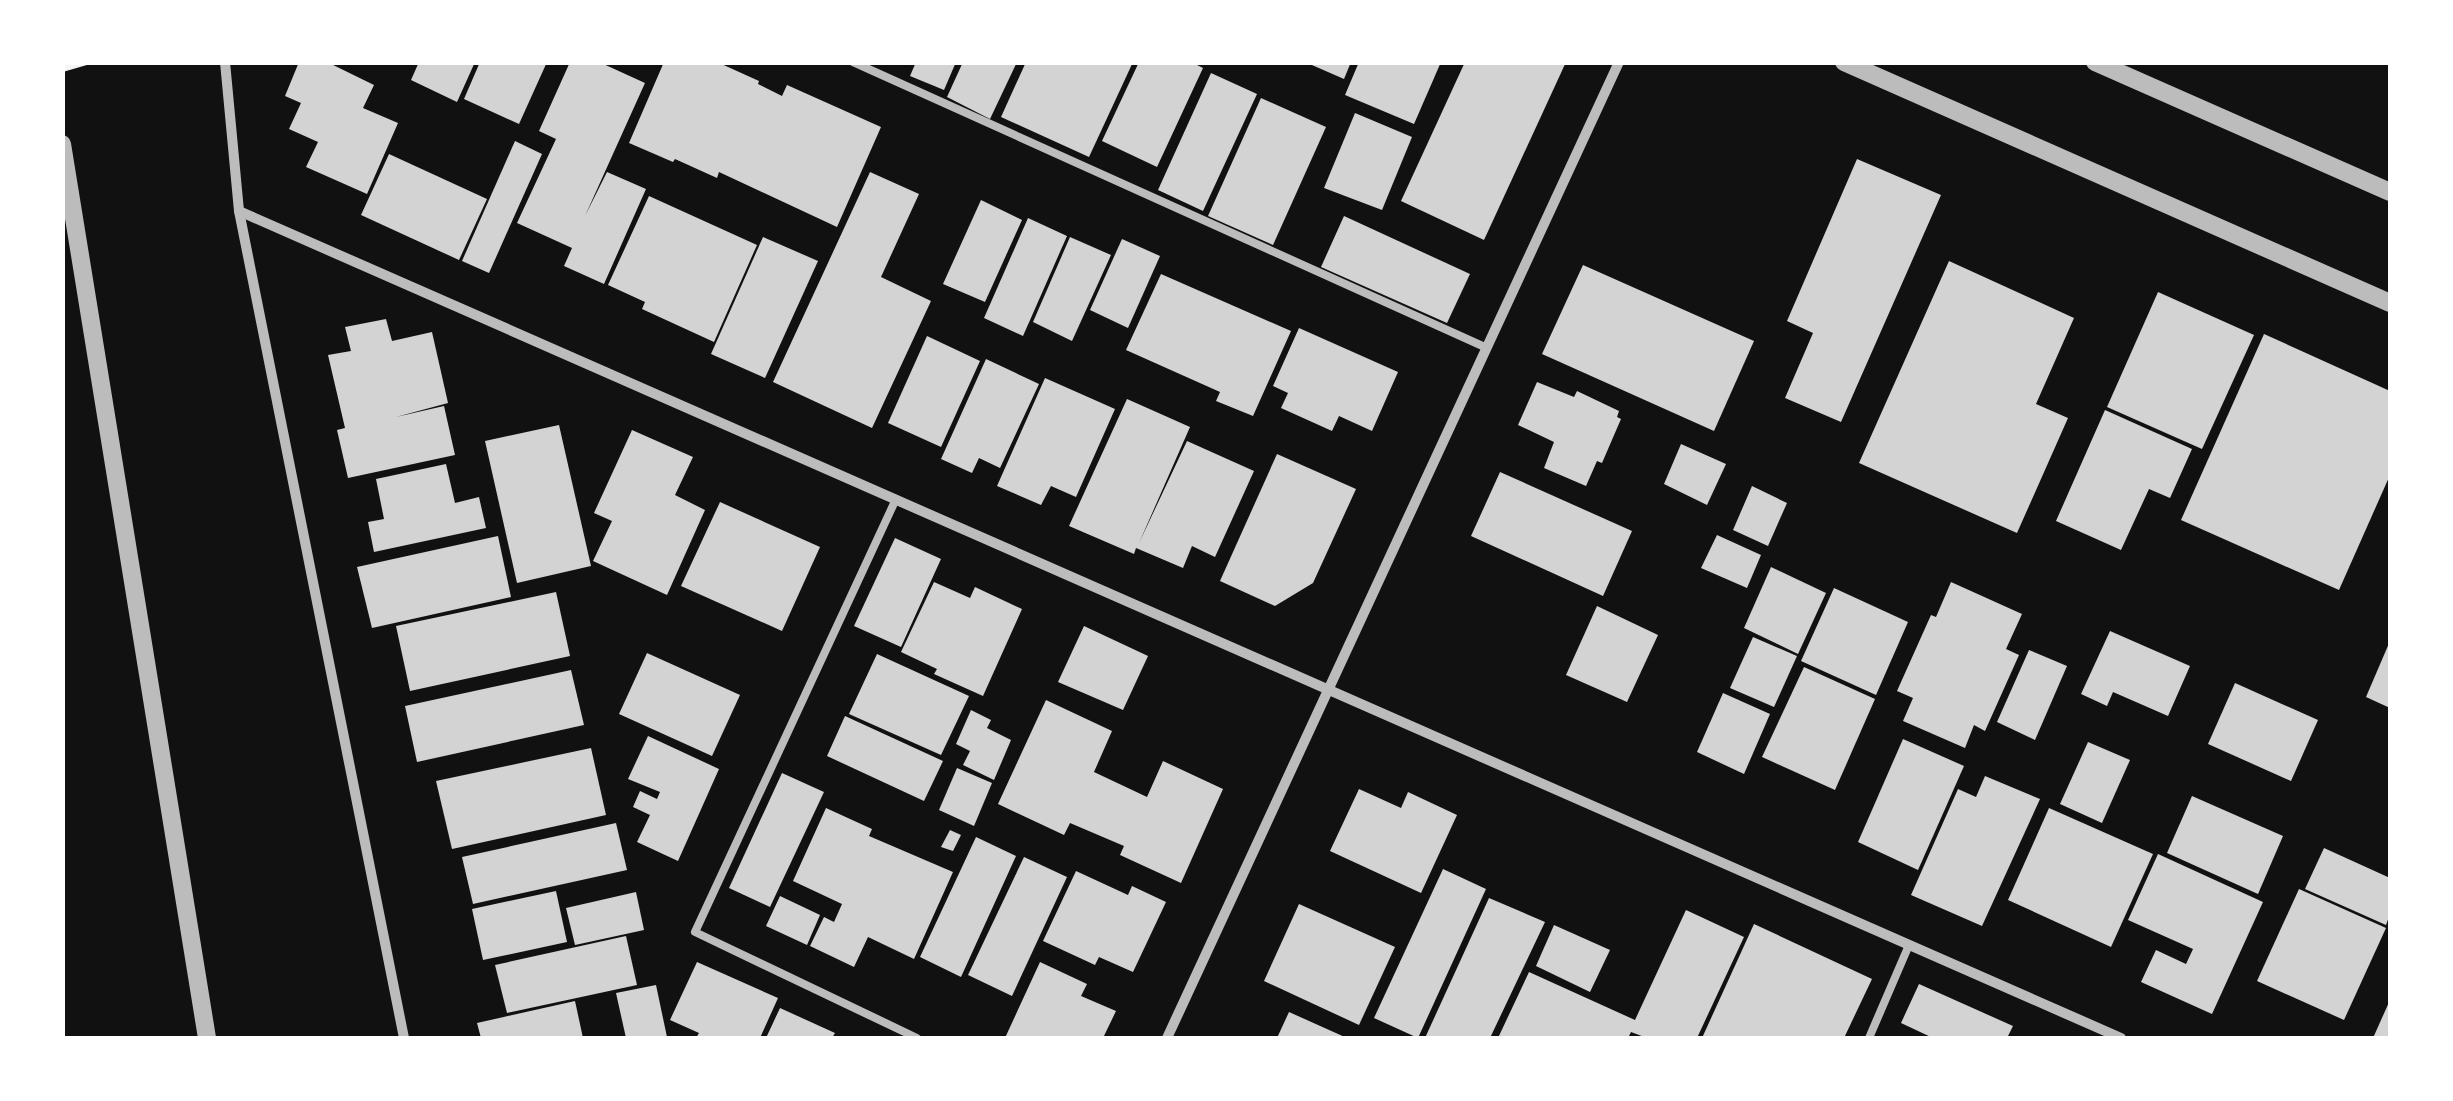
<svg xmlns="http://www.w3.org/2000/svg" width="2453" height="1101" font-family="Poppins,sans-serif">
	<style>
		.building { fill: #d3d3d3 }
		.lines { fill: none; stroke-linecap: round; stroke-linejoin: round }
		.path { stroke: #f5f5f5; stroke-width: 6 }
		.service { stroke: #bcbcbc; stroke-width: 8 }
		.minor { stroke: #bcbcbc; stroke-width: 10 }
		.tertiary { stroke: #bcbcbc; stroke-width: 18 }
	</style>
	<rect width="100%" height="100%" fill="#111"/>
	<!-- building -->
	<g class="building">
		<polygon points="299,62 327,62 374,85 363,108 398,123 367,194 306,167 318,142 289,129 301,103 285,96"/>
		<polygon points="419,62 475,62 457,102 411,80"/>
		<polygon points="480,62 547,62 519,124 464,99"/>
		<polygon points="570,62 599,62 645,83 585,216 607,172 646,189 604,284 564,266 572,248 517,223 556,139 539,131"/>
		<polygon points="664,62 717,62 759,81 758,84 782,96 787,85 881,127 837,227 719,172 717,178 675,159 673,162 629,143"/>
		<polygon points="916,62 956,62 944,90 910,76"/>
		<polygon points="963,62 1017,62 990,119 947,97"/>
		<polygon points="1026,62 1133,62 1089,157 1001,117"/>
		<polygon points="1139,62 1191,62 1203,68 1157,167 1102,141"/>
		<polygon points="1305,62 1351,62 1344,79"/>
		<polygon points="1359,62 1441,62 1414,124 1345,95"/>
		<polygon points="1465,62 1566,62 1484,240 1401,201"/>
		<polygon points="1211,73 1257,94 1203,211 1158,190"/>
		<polygon points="1261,98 1326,127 1273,245 1208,216"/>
		<polygon points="1355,113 1412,137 1382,210 1324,188"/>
		<polygon points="515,141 542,154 489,273 462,261"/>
		<polygon points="389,154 487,199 459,260 361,215"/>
		<polygon points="1857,159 1941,195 1841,422 1785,398 1813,333 1787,321"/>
		<polygon points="870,172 919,194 881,277 931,301 872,428 773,382"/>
		<polygon points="649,196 757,245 714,342 642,309 645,302 608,285"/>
		<polygon points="981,200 1022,220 985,302 943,284"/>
		<polygon points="1344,216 1470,274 1447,323 1321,267"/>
		<polygon points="1028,218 1067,236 1023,336 984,318"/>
		<polygon points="763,237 818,261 765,378 711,354"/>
		<polygon points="1070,237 1111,255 1072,341 1033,322"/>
		<polygon points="1122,239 1160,256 1128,328 1090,310"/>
		<polygon points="1949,261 2074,318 2036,404 2068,418 2017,533 1859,463"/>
		<polygon points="1583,265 1754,341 1714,431 1542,354"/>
		<polygon points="1161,274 1291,331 1253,416 1216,401 1220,392 1126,350"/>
		<polygon points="2158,292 2254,335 2202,449 2107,407"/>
		<polygon points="386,319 392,341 432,332 448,403 396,417 444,406 455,455 348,478 337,430 345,428 328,355 351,351 345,327"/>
		<polygon points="1299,328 1398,372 1372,431 1339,416 1332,431 1281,408 1288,393 1273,386"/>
		<polygon points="2264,334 2390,391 2390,475 2339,590 2181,520"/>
		<polygon points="927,336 980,361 941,447 888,423"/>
		<polygon points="986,359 1039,384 1000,468 979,458 972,473 941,459"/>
		<polygon points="1045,378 1115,409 1076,497 1051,486 1041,505 997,486"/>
		<polygon points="1537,382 1574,397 1577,391 1619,411 1617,417 1621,419 1602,463 1597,461 1586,486 1544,468 1554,442 1518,425"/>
		<polygon points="1127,399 1190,427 1139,543 1187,441 1254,471 1215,557 1192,546 1183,568 1136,548 1134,554 1069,526"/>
		<polygon points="2105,410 2192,449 2170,498 2149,489 2121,550 2056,521"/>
		<polygon points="559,425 591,566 517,583 485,441"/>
		<polygon points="632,430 693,457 675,495 705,510 667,595 593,561 612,521 594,513"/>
		<polygon points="1681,444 1726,464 1707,505 1664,484"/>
		<polygon points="1277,454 1356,489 1313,583 1275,606 1220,581"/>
		<polygon points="446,464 455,503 479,497 486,528 374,552 368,522 384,519 376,479"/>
		<polygon points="1500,472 1632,531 1603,596 1471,536"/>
		<polygon points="1752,486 1787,503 1768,546 1733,530"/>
		<polygon points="720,502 820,547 782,631 681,586"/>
		<polygon points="1717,535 1761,555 1747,588 1701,568"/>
		<polygon points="498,536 511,597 372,628 357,567"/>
		<polygon points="895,538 941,559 901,647 854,626"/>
		<polygon points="1771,567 1826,593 1798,654 1744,628"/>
		<polygon points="934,582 970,598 975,587 1022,609 983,696 934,674 937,669 901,652"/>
		<polygon points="1951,582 2022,614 2006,649 2019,655 1985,731 1974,725 1965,748 1903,721 1913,698 1897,691 1931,615 1936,617"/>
		<polygon points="1834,588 1908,622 1876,695 1801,661"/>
		<polygon points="556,592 570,656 410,691 396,626"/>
		<polygon points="1597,606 1658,635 1627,702 1566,675"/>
		<polygon points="1084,626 1148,656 1123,710 1058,682"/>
		<polygon points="2110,631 2190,666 2168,716 2113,692 2107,706 2081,694"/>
		<polygon points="1753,637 1797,656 1774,707 1730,688"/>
		<polygon points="2390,641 2390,708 2366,697"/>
		<polygon points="2029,650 2067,666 2035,740 1997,722"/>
		<polygon points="647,653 740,695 712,756 619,714"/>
		<polygon points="877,654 969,696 941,755 849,714"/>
		<polygon points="1804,667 1875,699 1835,790 1762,757"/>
		<polygon points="571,670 584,725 417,762 405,706"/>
		<polygon points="2235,683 2318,720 2291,781 2208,744"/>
		<polygon points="1723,693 1770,714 1744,774 1697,752"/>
		<polygon points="1046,700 1112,731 1094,772 1147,797 1163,761 1223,789 1181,883 1120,855 1124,846 1070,823 1064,835 998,804"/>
		<polygon points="971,710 991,720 987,728 1011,740 994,780 963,765 970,751 956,744"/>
		<polygon points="845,716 943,761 924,801 827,756"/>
		<polygon points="648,736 719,769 678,861 637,842 650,815 633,807 640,791 657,799 660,792 628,779"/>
		<polygon points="1903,739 1964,766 1918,870 1858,842"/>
		<polygon points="2088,742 2130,760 2102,823 2060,804"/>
		<polygon points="591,748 606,815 452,849 436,781"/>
		<polygon points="957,768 992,783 974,826 939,810"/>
		<polygon points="782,773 824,792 770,907 729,888"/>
		<polygon points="1985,776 2040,799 1982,926 1911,895 1958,789 1976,797"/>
		<polygon points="1359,789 1401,808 1408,792 1457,815 1421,893 1330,851"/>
		<polygon points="2192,796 2283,836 2258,894 2167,853"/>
		<polygon points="826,808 872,829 869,836 953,872 914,959 868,937 854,967 810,946 824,917 834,922 842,904 793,881"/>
		<polygon points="2049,808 2153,854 2111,947 2008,900"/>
		<polygon points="616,823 627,870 473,904 462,857"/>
		<polygon points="950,830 961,835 953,851 941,847"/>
		<polygon points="976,837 1016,856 961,977 920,957"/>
		<polygon points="2324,848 2390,878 2390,914 2386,925 2305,889"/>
		<polygon points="2158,854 2263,902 2212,1014 2141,982 2156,950 2186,964 2193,949 2128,920"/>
		<polygon points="1024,857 1067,877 1012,996 968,975"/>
		<polygon points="1443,869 1486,889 1418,1038 1374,1018"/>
		<polygon points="1076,871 1128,895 1132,886 1166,902 1133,972 1099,957 1095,965 1043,941"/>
		<polygon points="2299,889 2386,928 2344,1020 2257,981"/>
		<polygon points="556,891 567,942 483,960 472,909"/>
		<polygon points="636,892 644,930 575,945 566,908"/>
		<polygon points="780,896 820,915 807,945 766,926"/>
		<polygon points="1489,898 1545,922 1490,1038 1425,1038"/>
		<polygon points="1299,904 1395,947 1359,1025 1264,981"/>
		<polygon points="1686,910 1744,937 1697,1038 1647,1038 1631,1032 1628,1038 1498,1038 1529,972 1635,1020"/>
		<polygon points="1754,924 1872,979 1844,1038 1702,1038"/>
		<polygon points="1554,925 1610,950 1590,992 1536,966"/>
		<polygon points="626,936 637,985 507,1013 495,965"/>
		<polygon points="697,962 778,998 760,1038 696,1038 699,1033 670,1020"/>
		<polygon points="1040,962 1087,984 1081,996 1116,1011 1103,1038 1005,1038"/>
		<polygon points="1919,984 2013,1026 2007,1038 1933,1038 1901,1023"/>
		<polygon points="656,985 667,1037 626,1038 616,993"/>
		<polygon points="2390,1000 2390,1038 2373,1038"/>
		<polygon points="575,1001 583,1038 481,1038 477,1023"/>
		<polygon points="780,1008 835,1033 832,1038 766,1038"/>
		<polygon points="1289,1012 1347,1038 1277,1038"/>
	</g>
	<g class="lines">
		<!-- path -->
		<polyline class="path" points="62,69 86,62"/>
		<!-- service -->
		<g class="service">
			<polyline points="853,62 1487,348"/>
			<polyline points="896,499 695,932 917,1038"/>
			<polyline points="1869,1038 1909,945"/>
		</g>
		<!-- minor -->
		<g class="minor">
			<polyline points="225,62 239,211 404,1038"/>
			<polyline points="239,211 2121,1038"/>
			<polyline points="1167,1038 1619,62"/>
		</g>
		<!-- tertiary -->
		<g class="tertiary">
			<polyline points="1844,62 2390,303"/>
			<polyline points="2095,62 2390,192"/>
			<polyline points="62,144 207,1038"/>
		</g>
	</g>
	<!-- border -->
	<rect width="2453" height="1101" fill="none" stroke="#ffffff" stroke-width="130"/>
</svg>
